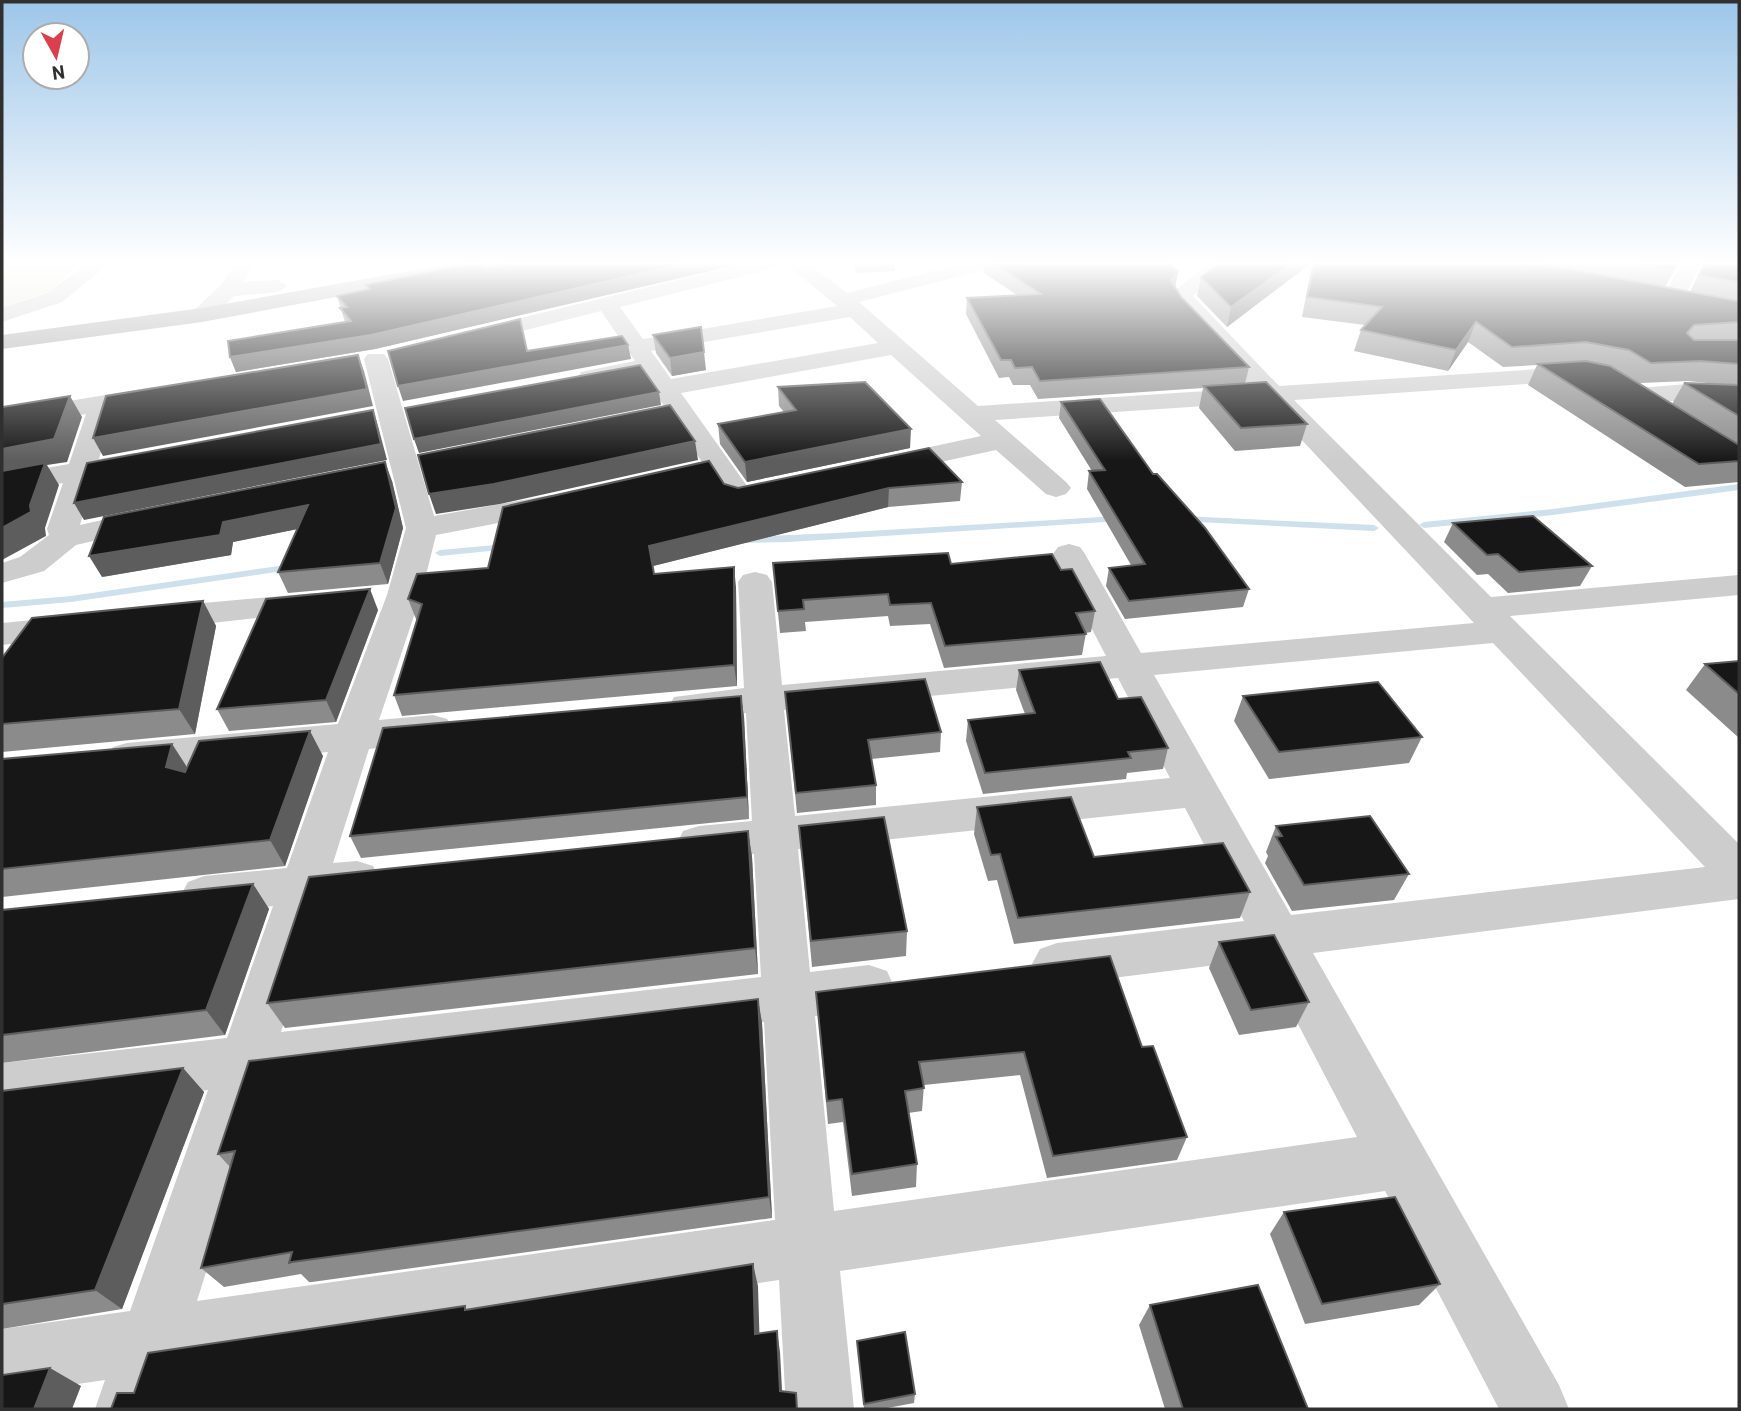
<svg xmlns="http://www.w3.org/2000/svg" width="1741" height="1411" font-family="Barlow,sans-serif">
	<style>
		.green { fill: #e4e9dd }
		.lines { fill: none; stroke-linecap: round; stroke-linejoin: round }
		.stream { fill: #cde0eb; fill-rule: evenodd }
		.minor { fill: #cdcdcd; fill-rule: evenodd }
		.major { fill: #a8a8a8; fill-rule: evenodd }
		.wall { fill: #8b8b8b; fill-rule: evenodd }
		.shaded-wall { fill: #5d5d5d }
		.building { fill: #171717; stroke: #5d5d5d; stroke-width: 2 }
	</style>
	<rect width="100%" height="100%" fill="#fff"/>
	<!-- green -->
	<polygon class="green" points="2,264 79,264 50,291 2,308"/>
	<g class="lines">
		<!-- stream -->
		<g class="stream">
			<polygon points="1739,484 1739,490 1553,515 1424,528 1419,525 1424,522 1553,509"/>
			<polygon points="1118,516 1123,519 1121,521 789,542 742,543 737,540 742,537 836,533"/>
			<polygon points="1182,516 1374,525 1379,528 1374,531 1179,521 1177,519"/>
			<polygon points="507,544 512,547 511,549 440,556 435,553 440,550"/>
			<polygon points="293,564 297,565 297,569 71,602 2,608 2,602 71,596"/>
		</g>
		<!-- minor -->
		<g class="minor">
			<polygon points="87,264 109,264 62,302 2,322 2,308 47,293"/>
			<polygon points="235,264 255,264 243,282 278,280 288,286 278,292 234,296 210,320 194,320 191,315 194,310 220,286"/>
			<path d="M744 264H778L775 268 620 307 643 339 837 306 786 264H809L847 293 961 264H995L992 268 859 302 978 406 1252 388 1180 312 1170 295 1208 264H1231L1193 296 1279 386 1586 366 1595 368 1598 373 1595 378 1586 380 1294 400 1491 597 1739 575V595L1510 616 1739 844V899L1313 953 1559 1385 1569 1409H1499L1385 1191 840 1271 854 1409H786L779 1280 175 1369 163 1409H95L105 1380 2 1395V1329L130 1311 208 1090 2 1115V1063L227 1038 273 906 204 914 188 908 181 895 188 882 204 876 287 868 328 752 127 771 113 767 107 757 113 747 127 743 338 724 387 595 406 528 364 359 368 354H384L388 359 434 516 551 495 562 498 566 504 562 510 551 513 436 535 421 595 379 720 433 715 447 719 453 729 447 739 369 749 333 863 357 861 373 866 380 879 373 892 322 901 281 1032 761 977 754 854 699 860 683 855 677 843 683 831 699 826 752 821 746 713 688 719 674 715 669 706 674 697 744 688 738 582 743 575 755 572 767 575 772 582 782 685 1106 656 1053 554 1058 547 1069 544 1080 547 1085 554 1141 653 1474 623 1266 402 995 420 1066 482 1071 488 1066 494 1056 497 1046 494 996 450 885 474 875 471 871 465 875 459 981 436 891 355 681 393 747 486 742 492 732 495 722 492 712 477 661 489 651 486 646 480 651 474 702 462 643 375 590 384 581 382 578 377 581 372 635 361 601 311 471 344 463 342 459 337 463 332ZM850 317 878 343 671 379 651 351ZM1493 643 1705 867 1291 915 1154 675ZM1118 678 1170 778 795 816 784 710ZM1185 808 1244 921 1057 943 1040 949 1032 964 1040 979 1057 985 1264 959 1357 1137 834 1211 815 1016 869 1009 887 1003 894 987 887 971 869 965 810 972 798 849ZM764 1022 775 1220 197 1301 265 1083Z"/>
			<polygon points="1681,264 1701,264 1680,305 1664,305 1661,300"/>
			<polygon points="1688,384 1739,388 1739,404 1626,399 1622,394 1626,389"/>
			<polygon points="154,387 163,390 167,395 163,400 113,409 99,459 135,453 145,455 149,461 145,467 94,477 80,525 151,509 162,511 166,518 162,525 76,545 44,571 2,583 2,563 20,557 49,535 47,529 63,483 2,494 2,476 69,464 86,414 2,428 2,412"/>
			<polygon points="315,593 327,596 332,603 327,610 159,629 147,625 142,618 147,611 159,607"/>
			<polygon points="74,616 86,619 92,627 86,635 2,645 2,623"/>
		</g>
		<!-- major -->
		<polygon class="major" points="449,264 492,264 482,270 202,322 2,349 2,335 202,308"/>
	</g>
	<!-- wall -->
	<g class="wall">
		<polygon points="503,264 740,264 375,349 236,372 230,357 345,322 337,296 368,290 366,285 487,267"/>
		<polygon points="854,264 895,264 895,271 857,273"/>
		<polygon points="984,264 1171,264 1175,287 1181,297 1249,367 1245,384 1307,424 1300,446 1235,451 1199,408 1203,388 1038,399 1030,385 1013,385 1009,377 999,378 966,314 967,298 1017,295 984,273"/>
		<polygon points="1219,264 1310,264 1227,327 1197,296 1201,277"/>
		<path d="M1312 264H1678L1665 287 1690 292 1703 265V264H1739V482L1685 487 1528 385 1537 365 1503 367 1468 342 1448 371 1354 351 1361 330 1365 325 1302 317ZM1688 381 1717 384 1684 383 1672 404 1640 383Z"/>
		<polygon points="653,335 706,370 672,376 656,353"/>
		<polygon points="778,387 910,448 747,482 720,444 718,424 784,412 779,406"/>
		<polygon points="1061,402 1153,474 1249,589 1243,607 1125,619 1106,586 1109,568 1131,565 1087,489 1089,471 1092,471 1059,418"/>
		<polygon points="392,481 403,528 388,584 288,593 278,572 298,529 233,542 231,555 102,577"/>
		<polygon points="962,482 960,501 888,507 653,566 654,574 736,587 737,686 402,716 394,695 417,620 416,619 408,599 488,568 724,484 738,488"/>
		<polygon points="1453,523 1592,566 1580,586 1508,593 1488,574 1477,575 1444,542"/>
		<polygon points="773,563 951,564 1061,570 1095,611 1091,632 1086,633 1082,655 944,668 930,624 890,626 888,616 805,622 806,631 780,633"/>
		<polygon points="203,601 216,626 195,734 2,752 2,658"/>
		<polygon points="378,610 336,722 229,731 217,709"/>
		<polygon points="1739,661 1739,738 1686,690 1705,664"/>
		<polygon points="1019,670 1118,699 1168,748 1163,769 1127,773 1126,779 983,794 966,741 968,720 1025,714 1016,690"/>
		<polygon points="785,692 941,732 940,752 871,759 876,785 876,805 797,813"/>
		<polygon points="741,696 744,717 749,819 361,858 350,836"/>
		<polygon points="1243,696 1422,737 1409,763 1269,779 1234,721"/>
		<polygon points="172,744 187,767 323,756 285,866 2,897 2,759"/>
		<polygon points="977,807 1094,857 1250,892 1240,918 1014,944 997,880 988,881 974,834"/>
		<polygon points="799,826 907,931 906,956 812,967"/>
		<polygon points="1276,826 1409,874 1394,900 1292,911 1265,863 1268,856 1266,852"/>
		<polygon points="748,831 752,857 758,974 285,1028 267,1003"/>
		<polygon points="253,884 269,909 225,1035 2,1063 2,910"/>
		<polygon points="1219,942 1309,1002 1296,1027 1239,1035 1209,968"/>
		<polygon points="816,992 1142,1047 1187,1137 1177,1160 1047,1178 1020,1075 924,1085 922,1111 908,1113 917,1164 916,1187 852,1196 843,1122 828,1124"/>
		<polygon points="758,999 762,1023 772,1218 312,1282 309,1282 301,1274 224,1287 201,1268 230,1167 218,1154"/>
		<polygon points="183,1068 204,1092 122,1309 2,1329 2,1091"/>
		<polygon points="1284,1212 1440,1284 1419,1305 1305,1324 1270,1234"/>
		<polygon points="1150,1305 1308,1409 1165,1409 1139,1325"/>
		<polygon points="857,1341 915,1394 914,1403 882,1409 864,1409"/>
	</g>
	<!-- shaded-wall -->
	<g class="shaded-wall">
		<polygon points="682,264 740,264 375,349 236,372 230,357"/>
		<polygon points="1291,264 1310,264 1227,327 1231,307"/>
		<polygon points="1178,272 1175,288 1171,280"/>
		<polygon points="1476,322 1468,342 1448,371 1456,350"/>
		<polygon points="628,345 631,359 403,401 398,386"/>
		<polygon points="704,352 706,370 672,376 670,358"/>
		<polygon points="358,355 364,371 373,406 103,456 93,438"/>
		<polygon points="659,392 661,405 419,453 414,439"/>
		<polygon points="70,396 82,417 67,462 47,465 59,485 45,528 46,536 2,560 2,449"/>
		<polygon points="373,410 378,426 387,460 84,520 74,503"/>
		<polygon points="911,429 910,448 747,482 745,462"/>
		<polygon points="695,441 698,460 500,504 436,514 429,494"/>
		<polygon points="385,462 392,481 403,528 388,584 380,563"/>
		<polygon points="889,488 888,507 653,566 649,546"/>
		<polygon points="308,505 317,525 233,542 231,555 102,577 89,556 223,522"/>
		<polygon points="734,567 736,587 737,686 734,665"/>
		<polygon points="370,589 378,610 336,722 326,700"/>
		<polygon points="203,601 216,626 195,734 179,709"/>
		<polygon points="741,696 744,717 749,819 747,797"/>
		<polygon points="310,731 323,756 285,866 270,840"/>
		<polygon points="172,744 188,769 183,792 166,767"/>
		<polygon points="748,831 752,857 758,974 755,948"/>
		<polygon points="253,884 269,909 225,1035 206,1010"/>
		<polygon points="758,999 762,1023 772,1218 769,1197"/>
		<polygon points="183,1068 204,1092 122,1309 95,1290"/>
		<polygon points="753,1264 758,1286 760,1354 755,1334"/>
		<polygon points="777,1331 780,1352 783,1409 780,1391"/>
		<polygon points="50,1368 81,1386 72,1409 34,1409"/>
	</g>
	<!-- building -->
	<g class="building">
		<polygon points="467,264 483,264 487,267 503,264 682,264 371,335 230,357 228,341 351,321 340,308 347,307 337,296 370,289 366,285"/>
		<polygon points="995,264 1171,264 1178,272 1171,280 1181,297 1249,367 1040,381 1032,367 1015,368 1011,360 1001,360 967,298 1041,294"/>
		<polygon points="1219,264 1291,264 1231,307 1201,277"/>
		<polygon points="1314,264 1543,264 1739,301 1739,322 1694,325 1687,333 1694,340 1739,340 1739,364 1700,361 1651,363 1629,350 1586,342 1512,347 1476,322 1456,350 1361,330 1382,307 1307,297"/>
		<polygon points="1637,264 1677,264 1673,270"/>
		<polygon points="1705,264 1739,264 1739,282 1699,275"/>
		<polygon points="520,319 527,351 622,336 628,345 398,386 388,351"/>
		<polygon points="701,327 704,352 670,358 653,335"/>
		<polygon points="358,355 367,389 93,438 106,396"/>
		<polygon points="1586,361 1610,366 1739,445 1739,461 1699,464 1538,364"/>
		<polygon points="640,365 659,392 414,439 405,408"/>
		<polygon points="865,382 911,429 745,462 718,424 796,410 778,387"/>
		<polygon points="1266,382 1307,424 1241,428 1204,386"/>
		<polygon points="1684,383 1739,385 1739,416"/>
		<polygon points="70,396 54,439 2,449 2,407"/>
		<polygon points="1100,399 1153,474 1157,474 1205,528 1249,589 1129,601 1109,568 1145,564 1089,471 1105,470 1061,402"/>
		<polygon points="670,405 695,441 494,484 429,494 418,455"/>
		<polygon points="373,410 381,444 74,503 87,463"/>
		<polygon points="929,448 962,482 889,488 649,546 654,574 734,567 734,665 394,695 422,604 408,599 417,574 488,568 503,507 709,461 724,484 738,488"/>
		<polygon points="385,462 396,508 380,563 278,572 308,505 223,522 220,535 89,556 104,517"/>
		<polygon points="45,463 30,505 31,512 2,528 2,471"/>
		<polygon points="1533,516 1592,566 1519,572 1498,554 1487,555 1453,523"/>
		<polygon points="948,553 951,564 1052,554 1061,570 1072,569 1095,611 1076,613 1086,634 945,646 931,603 890,605 888,594 803,600 804,609 778,611 773,563"/>
		<polygon points="370,589 326,700 217,709 266,599"/>
		<polygon points="203,601 179,709 2,724 2,658 32,618"/>
		<polygon points="1739,661 1739,694 1705,664"/>
		<polygon points="1100,662 1118,699 1141,697 1168,748 1128,752 1131,758 985,773 968,720 1035,713 1019,670"/>
		<polygon points="925,679 941,732 868,740 876,785 796,793 785,692"/>
		<polygon points="1378,682 1422,737 1279,752 1243,696"/>
		<polygon points="741,696 747,797 350,836 383,728"/>
		<polygon points="310,731 270,840 2,869 2,759 172,744 166,767 185,772 199,741"/>
		<polygon points="1071,797 1094,857 1223,843 1250,892 1018,918 1000,854 991,855 977,807"/>
		<polygon points="1370,816 1409,874 1304,885 1276,837 1282,836 1276,826"/>
		<polygon points="884,817 907,931 811,941 799,826"/>
		<polygon points="748,831 755,948 267,1003 309,877"/>
		<polygon points="253,884 206,1010 2,1035 2,910"/>
		<polygon points="1274,935 1309,1002 1251,1010 1219,942"/>
		<polygon points="1110,956 1142,1047 1153,1046 1187,1137 1053,1156 1024,1052 919,1062 924,1088 905,1091 917,1164 852,1174 842,1099 827,1101 816,992"/>
		<polygon points="758,999 769,1197 292,1262 289,1263 292,1252 201,1268 235,1151 218,1154 249,1061"/>
		<polygon points="183,1068 95,1290 2,1304 2,1091"/>
		<polygon points="1395,1197 1440,1284 1322,1304 1284,1212"/>
		<polygon points="753,1264 755,1334 777,1331 780,1391 796,1393 797,1409 111,1409 117,1393 134,1393 148,1353 465,1306 465,1310"/>
		<polygon points="1258,1285 1308,1409 1183,1409 1150,1305"/>
		<polygon points="905,1332 915,1394 864,1404 857,1341"/>
		<polygon points="50,1368 34,1409 2,1409 2,1375"/>
	</g>
	<!-- sky -->
	<linearGradient id="sky" x2="0" y2="1"><stop stop-color="#9dc6e9"/><stop offset="0.57" stop-color="#fff"/><stop offset="1" stop-color="#fff" stop-opacity="0"/></linearGradient>
	<rect width="1741" height="461" fill="url(#sky)"/>
	<!-- border -->
	<rect width="1741" height="1411" fill="none" stroke="#303030" stroke-width="7"/>
	<!-- north arrow -->
	<g transform="translate(56 56) rotate(172)"><circle r="33" fill="#ffffff" stroke="#acacac" stroke-width="2"/>
	<path d="M0-5L12 26L0 18L-12 26Z" fill="#db3f4c"/>
	<text y="-10" font-size="19" font-weight="bold" text-anchor="middle" fill="#303030">N</text>
	</g>
</svg>
